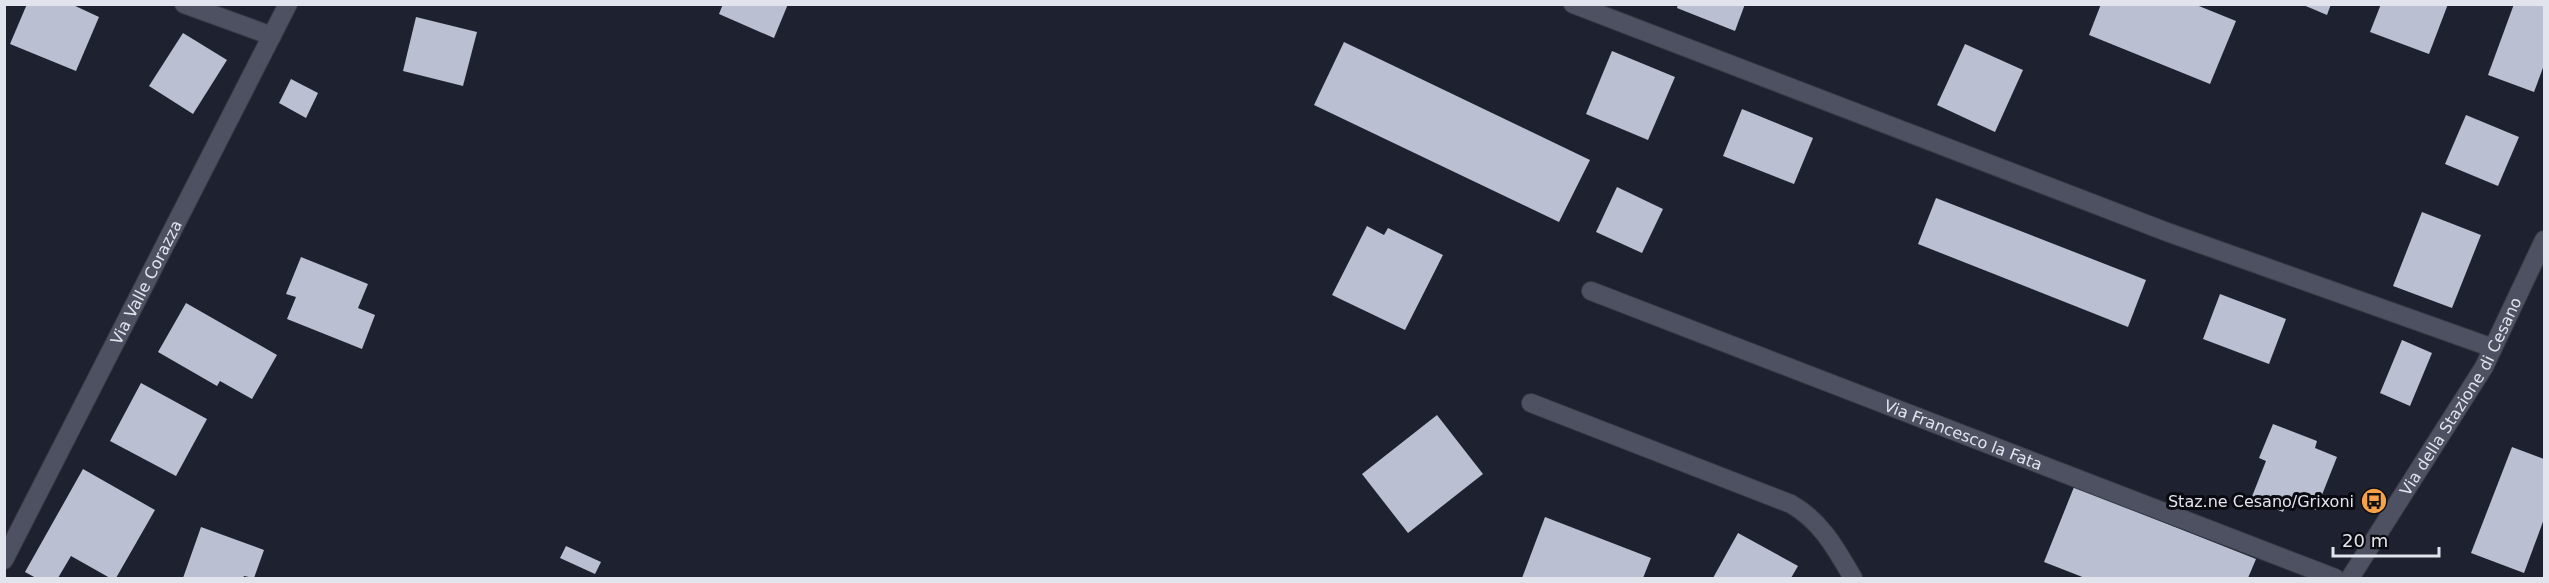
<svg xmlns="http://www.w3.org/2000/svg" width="2549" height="583" font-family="'DejaVu Sans',sans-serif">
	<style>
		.building { fill: #babfd2 }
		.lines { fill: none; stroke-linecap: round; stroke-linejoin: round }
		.minor-casing { stroke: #383b46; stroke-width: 20 }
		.minor { stroke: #4d5161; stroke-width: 18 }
		.labels { text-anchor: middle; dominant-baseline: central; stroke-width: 6; stroke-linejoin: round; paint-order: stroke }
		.street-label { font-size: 16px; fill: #e1e4ed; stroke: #0a0b11 }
		.poi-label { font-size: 16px; fill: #e1e4ed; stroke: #0a0b11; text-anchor: end }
	</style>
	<rect width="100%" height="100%" fill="#1e212f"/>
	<!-- building -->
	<g class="building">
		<polygon points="27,4 71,4 99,17 76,71 10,44"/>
		<polygon points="723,4 788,4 774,38 719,14"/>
		<polygon points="1678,4 1745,4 1735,31 1677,8"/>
		<polygon points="2101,4 2194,4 2236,21 2210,84 2089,35"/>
		<polygon points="2301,4 2331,4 2327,15"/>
		<polygon points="2381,4 2448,4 2429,54 2370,32"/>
		<polygon points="2514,4 2544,4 2544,65 2534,92 2488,75"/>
		<polygon points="416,17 477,32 463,86 403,71"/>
		<polygon points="183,33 227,60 193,114 149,86"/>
		<polygon points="1344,42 1590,160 1559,222 1314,105"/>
		<polygon points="1965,44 2023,70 1995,132 1937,105"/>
		<polygon points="1612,51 1675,77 1648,140 1586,114"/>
		<polygon points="291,79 318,93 306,118 279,103"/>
		<polygon points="1742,109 1813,138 1794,184 1723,156"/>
		<polygon points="2466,115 2519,137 2498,186 2445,164"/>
		<polygon points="1617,187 1663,209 1642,253 1596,232"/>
		<polygon points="1936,198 2146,280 2128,327 1918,244"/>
		<polygon points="2422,212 2481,235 2452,308 2393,286"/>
		<polygon points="1367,226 1384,235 1388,228 1443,255 1405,330 1332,295"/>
		<polygon points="301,257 368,284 358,308 375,315 362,349 287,319 296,297 286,294"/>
		<polygon points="2220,294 2286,319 2269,364 2203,339"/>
		<polygon points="186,303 277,355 252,399 220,381 217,386 158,352"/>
		<polygon points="2402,340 2432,353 2410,406 2380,393"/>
		<polygon points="141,383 207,419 176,476 110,441"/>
		<polygon points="1437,415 1483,474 1408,533 1362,474"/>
		<polygon points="2273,424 2317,441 2315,448 2337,457 2316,510 2289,498 2283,512 2251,499 2266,461 2259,458"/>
		<polygon points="2512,447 2544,459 2544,519 2524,573 2471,553"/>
		<polygon points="83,469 155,510 116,578 110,578 71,556 58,578 36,578 25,572"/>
		<polygon points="2074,487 2256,559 2248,578 2085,578 2044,562"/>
		<polygon points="1545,517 1651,558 1643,578 1522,578"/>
		<polygon points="201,527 264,550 254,578 244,576 243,578 183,578"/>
		<polygon points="1738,533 1798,566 1791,578 1713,578"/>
		<polygon points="566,546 601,562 595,574 560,558"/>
	</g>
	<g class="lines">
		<!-- minor casing -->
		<g class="minor-casing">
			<g id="minor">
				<polyline points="184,4 272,36"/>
				<polyline points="1573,4 2167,232 2493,348"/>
				<path id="s1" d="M1591 291 2335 578"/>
				<path d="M1531 403 1791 504C1821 521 1836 549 1853 578"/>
				<path id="s2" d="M4 560 288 4"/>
				<path id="s3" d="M2350 578 2484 367 2544 240"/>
			</g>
		</g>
		<!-- minor -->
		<use href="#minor" class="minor"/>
	</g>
	<!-- icons -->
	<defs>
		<g id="bus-disc" transform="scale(1.35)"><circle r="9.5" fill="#f7a248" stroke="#0a0b11"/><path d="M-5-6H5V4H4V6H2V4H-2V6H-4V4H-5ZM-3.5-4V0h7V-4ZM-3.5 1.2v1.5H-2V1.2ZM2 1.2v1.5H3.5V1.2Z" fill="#111"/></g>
	</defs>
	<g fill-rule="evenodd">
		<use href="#bus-disc" x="2374" y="501"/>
	</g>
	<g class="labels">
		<!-- street labels -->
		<g class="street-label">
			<text stroke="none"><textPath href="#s2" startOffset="312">Via Valle Corazza</textPath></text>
			<text stroke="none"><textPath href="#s3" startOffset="213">Via della Stazione di Cesano</textPath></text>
			<text stroke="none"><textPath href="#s1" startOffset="399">Via Francesco la Fata</textPath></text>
		</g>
		<!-- poi labels -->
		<g class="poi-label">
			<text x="2354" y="501">Staz.ne Cesano/Grixoni</text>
		</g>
	</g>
	<!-- border -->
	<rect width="2549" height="583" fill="none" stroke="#e1e4ed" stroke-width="12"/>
	<!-- scale -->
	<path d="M2333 547v9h106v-9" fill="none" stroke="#e1e4ed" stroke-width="3"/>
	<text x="2342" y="547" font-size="18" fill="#e1e4ed" stroke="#0a0b11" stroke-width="4.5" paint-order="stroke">20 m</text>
</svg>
